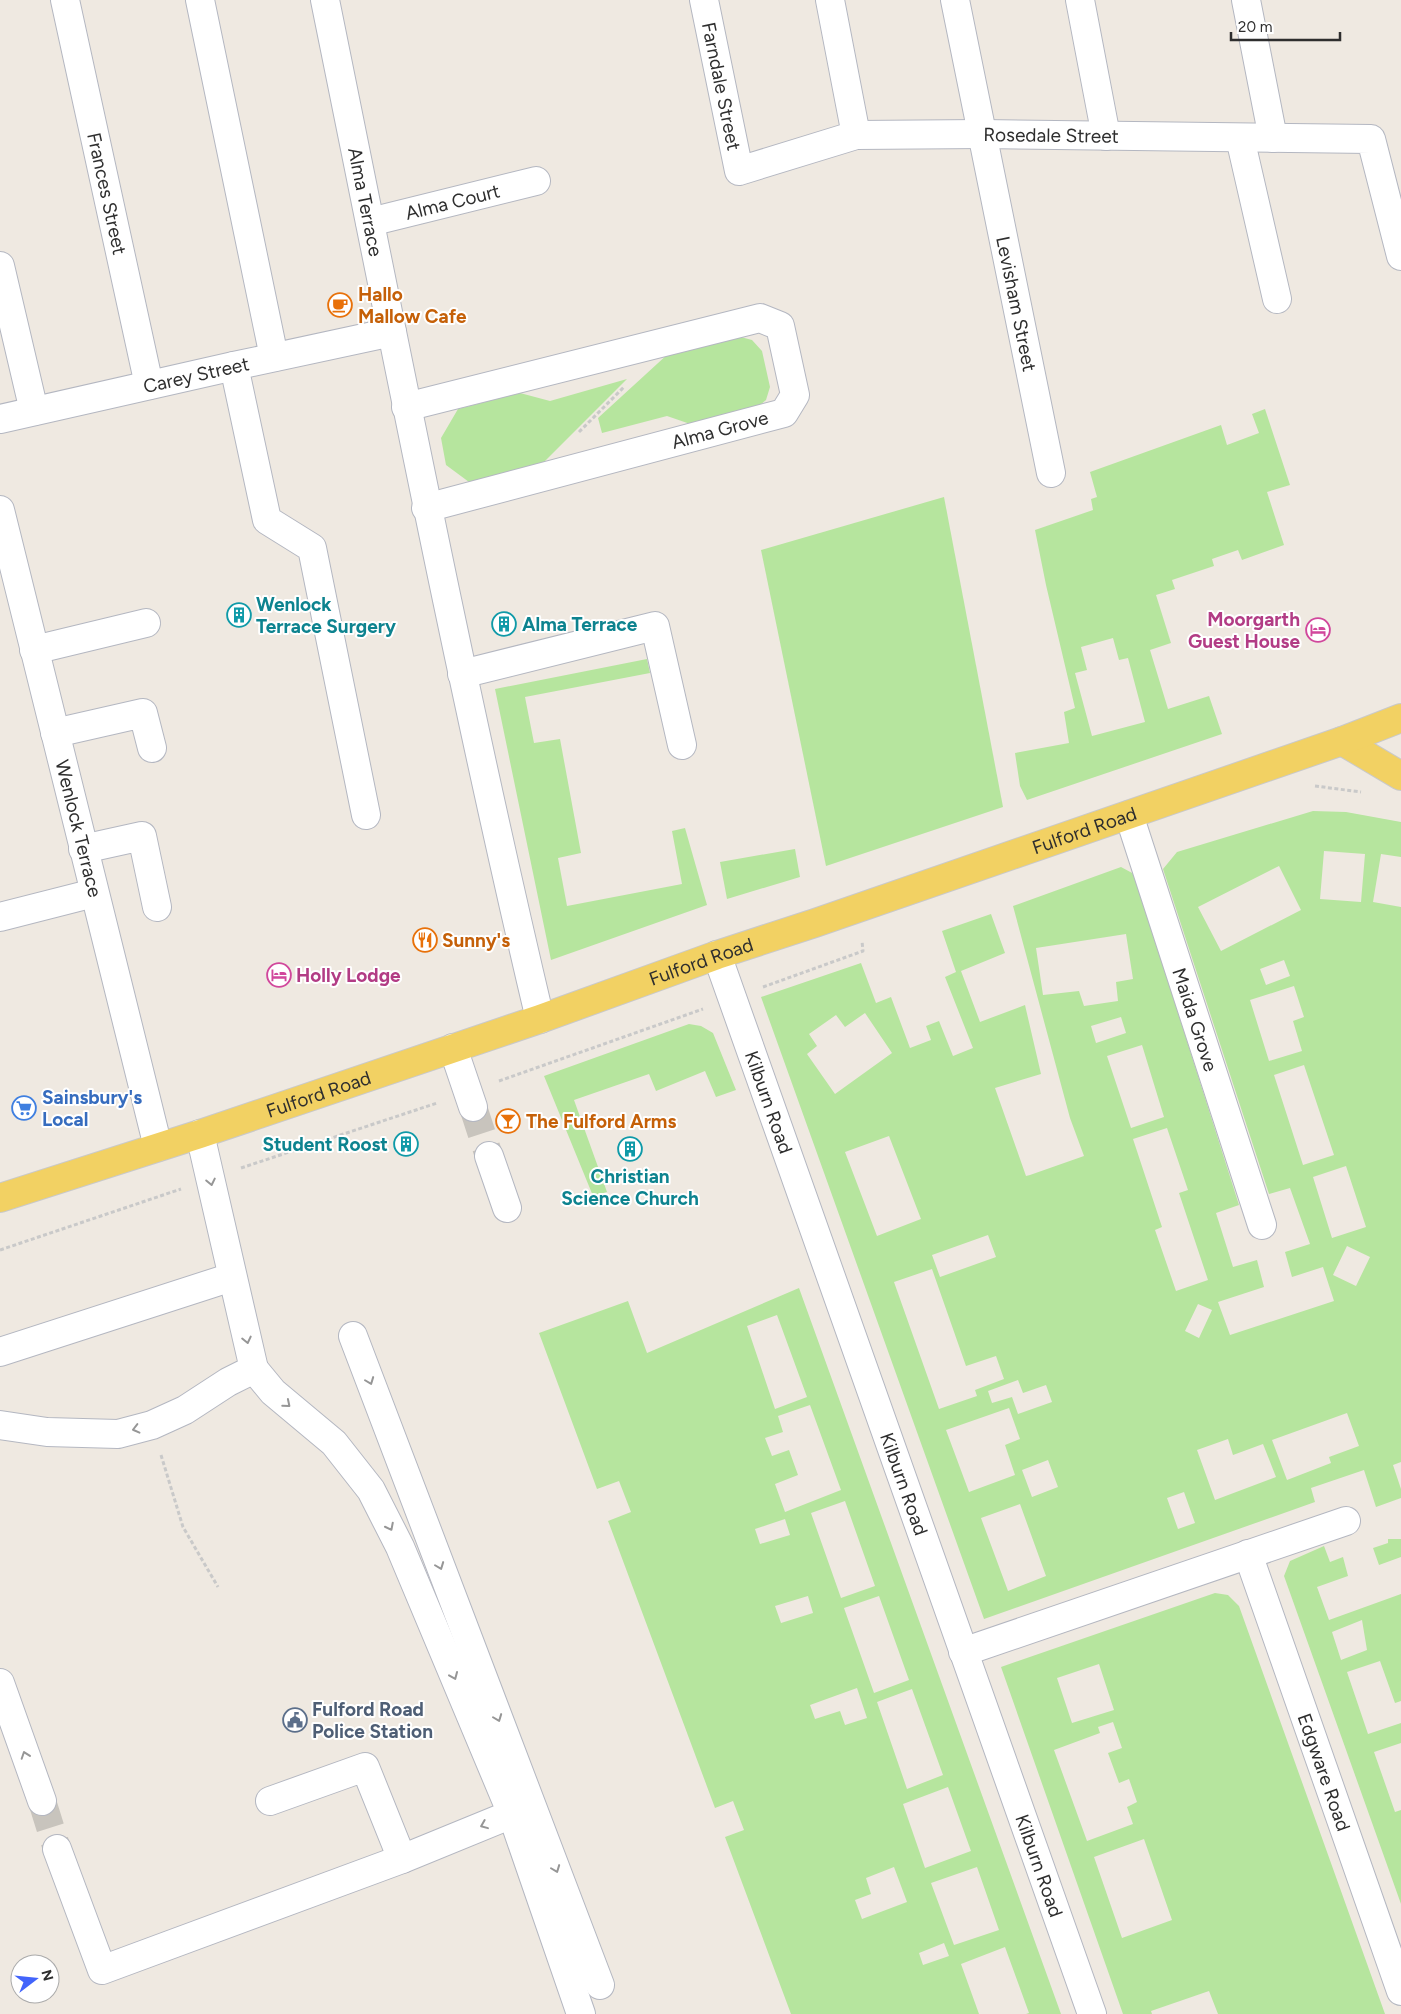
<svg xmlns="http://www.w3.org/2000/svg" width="1401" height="2014" font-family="Figtree,sans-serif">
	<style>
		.green { fill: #b6e59e; fill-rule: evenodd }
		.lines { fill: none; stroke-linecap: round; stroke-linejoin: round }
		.minor-tunnel { stroke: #c8c4bd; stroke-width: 28; stroke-dasharray: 28 14; stroke-linecap: butt }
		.minor-casing { stroke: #b4b7c1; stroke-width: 30 }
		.major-casing { stroke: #c9c9c9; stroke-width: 30 }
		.path { stroke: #c9c9c9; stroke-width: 3; stroke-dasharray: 4 2.5; stroke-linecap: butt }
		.minor { stroke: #fff; stroke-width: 28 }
		.major { stroke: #f2d163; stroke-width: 28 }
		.oneway { stroke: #969696 }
		.labels { text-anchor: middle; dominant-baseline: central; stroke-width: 4; stroke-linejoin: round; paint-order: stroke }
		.street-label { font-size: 19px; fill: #2e2e2e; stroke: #fff }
		.food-label { font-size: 19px; font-weight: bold; fill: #c56008; stroke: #fff; text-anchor: start }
		.culture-label { font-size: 19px; font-weight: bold; fill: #0d838f; stroke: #fff; text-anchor: start }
		.hotel-label { font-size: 19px; font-weight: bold; fill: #b23c85; stroke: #fff; text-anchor: end }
		.shop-label { font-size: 19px; font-weight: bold; fill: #366cbe; stroke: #fff; text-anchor: start }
		.service-label { font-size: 19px; font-weight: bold; fill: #4e5e75; stroke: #fff; text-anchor: start }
	</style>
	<rect width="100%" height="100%" fill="#efe9e1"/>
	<!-- green -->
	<g class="green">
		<polygon points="737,336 752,340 762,351 770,387 766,400 755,409 696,426 667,416 602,433 598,418 669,353"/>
		<polygon points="627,379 541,465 469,482 446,465 441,438 458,409 520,393 550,401"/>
		<path d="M1265 409 1290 485 1267 492 1284 545 1242 560 1238 550 1212 559 1214 566 1172 580 1175 589 1156 595 1171 643 1150 650 1168 709 1209 696 1222 734 1027 800 1020 786 1015 753 1069 743 1064 712 1075 708 1046 585 1035 530 1093 510 1091 499 1097 497 1090 472 1221 425 1227 445 1259 433 1252 414ZM1113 638 1119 660 1128 658 1145 722 1092 736 1075 673 1087 670 1081 647Z"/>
		<polygon points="944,497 1003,807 826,866 761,550"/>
		<polygon points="647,659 650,673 525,697 534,743 560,739 581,853 558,858 567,906 682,884 672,831 685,828 707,905 551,960 495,689"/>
		<path d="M1313 811 1346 812 1401 822V857L1381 854 1373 902 1401 907V1462L1393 1465 1401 1489V1498L1376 1507 1364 1470 1311 1488 1315 1502 984 1619 761 997 861 963 876 1003 891 997 910 1048 931 1040 926 1026 939 1021 953 1056 973 1048 945 977 956 972 942 931 991 914 1005 953 961 971 980 1022 1025 1005 1041 1074 995 1088 1026 1176 1030 1175 1084 1156 1070 1118 1013 906 1121 867 1134 874 1239 1205 1216 1213 1233 1267 1257 1260 1264 1287 1218 1302 1230 1335 1334 1301 1323 1267 1292 1277 1285 1252 1310 1244 1290 1188 1269 1194 1163 869 1177 852ZM1324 851 1365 854 1361 902 1320 899ZM1279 866 1301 910 1221 951 1198 907ZM1126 934 1133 979 1116 982 1118 1001 1084 1006 1079 991 1043 995 1036 948ZM1284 960 1290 976 1266 985 1260 969ZM1294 986 1304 1017 1293 1021 1302 1051 1269 1061 1250 1000ZM865 1013 892 1053 835 1094 807 1054 817 1046 809 1034 836 1015 845 1027ZM1121 1017 1126 1033 1096 1043 1091 1026ZM1142 1045 1164 1117 1131 1128 1107 1056ZM1304 1065 1334 1155 1303 1165 1274 1075ZM1167 1128 1188 1190 1179 1193 1208 1280 1176 1291 1155 1230 1162 1227 1133 1139ZM889 1136 921 1219 877 1236 845 1152ZM1346 1166 1366 1227 1332 1238 1313 1177ZM988 1235 996 1257 940 1277 932 1255ZM1347 1246 1370 1257 1356 1286 1333 1275ZM932 1269 966 1366 996 1356 1004 1379 975 1390 977 1396 939 1409 894 1282ZM1198 1304 1212 1310 1199 1338 1185 1331ZM1018 1380 1023 1393 1046 1385 1052 1402 1018 1414 1012 1397 992 1403 988 1391ZM1009 1408 1020 1439 1005 1445 1015 1475 969 1492 946 1430ZM1347 1413 1359 1446 1329 1457 1331 1463 1287 1480 1272 1440ZM1228 1439 1233 1455 1263 1444 1276 1477 1215 1500 1197 1450ZM1048 1460 1058 1487 1032 1497 1022 1470ZM1184 1492 1195 1523 1178 1529 1167 1498ZM1020 1504 1046 1576 1008 1591 981 1518Z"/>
		<polygon points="795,849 800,877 727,899 720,862"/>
		<polygon points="689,1024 701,1026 713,1033 736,1090 716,1097 705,1071 656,1091 649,1074 574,1100 607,1192 593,1196 544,1076"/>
		<path d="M799 1288 1061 2014H1026L1029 2013 1005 1947 961 1964 979 2014H791L725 1837 744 1830 733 1801 715 1808 610 1526 608 1521 631 1512 619 1481 597 1489 539 1333 628 1301 647 1353ZM777 1315 807 1397 775 1409 747 1326ZM810 1405 841 1490 785 1512 775 1484 798 1475 789 1450 772 1456 765 1438 783 1432 778 1416ZM845 1501 875 1586 841 1598 811 1513ZM785 1519 790 1535 760 1544 755 1529ZM808 1596 813 1613 781 1623 775 1606ZM879 1596 909 1680 874 1693 844 1608ZM857 1688 867 1718 845 1725 840 1711 815 1719 810 1705ZM912 1689 943 1775 907 1789 877 1702ZM948 1787 971 1851 925 1868 903 1804ZM894 1867 907 1902 862 1919 855 1900 871 1894 866 1878ZM977 1867 999 1930 954 1945 931 1883ZM944 1943 949 1956 923 1965 919 1953Z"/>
		<polygon points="1388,1539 1401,1539 1401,1557 1379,1565 1373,1548 1388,1543"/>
		<path d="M1324 1546 1330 1562 1343 1557 1348 1576 1317 1587 1329 1620 1401 1594V1701L1395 1703 1380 1661 1347 1672 1368 1734 1401 1723V1743L1374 1752 1395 1812 1401 1810V1904L1284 1576 1290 1561ZM1362 1620 1367 1650 1341 1660 1332 1632Z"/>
		<path d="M1215 1593 1228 1595 1239 1606 1385 2014H1218L1209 1991 1151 2011 1152 2014H1123L1001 1667ZM1099 1664 1114 1710 1072 1723 1057 1678ZM1113 1722 1122 1748 1108 1753 1119 1783 1129 1779 1137 1802 1127 1807 1133 1824 1087 1841 1054 1750 1100 1733 1098 1727ZM1144 1839 1172 1920 1122 1938 1094 1857Z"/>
	</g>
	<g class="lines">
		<!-- minor-tunnel -->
		<g class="minor-tunnel">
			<polyline points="473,1107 489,1156"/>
			<polyline points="42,1801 57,1849"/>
		</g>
		<!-- minor casing -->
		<g class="minor-casing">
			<g id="minor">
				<path id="s1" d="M65 0 149 385"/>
				<polyline points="200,0 274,357"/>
				<path id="s2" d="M325 0C394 340 460 681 540 1019"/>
				<path id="s3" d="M704 0 739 171 856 135 982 134 1371 139 1401 256"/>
				<polyline points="830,0 856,135"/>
				<path id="s4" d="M955 0 1051 473"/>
				<polyline points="1080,0 1106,136"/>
				<polyline points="1246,0 1273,138"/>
				<polyline points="1240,138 1277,299"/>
				<path id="s5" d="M370 222 536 181"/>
				<polyline points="0,266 34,411"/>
				<polyline points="234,366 267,520 312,548 366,815"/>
				<polyline points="406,407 760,318 780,326 795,395 784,413 426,508"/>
				<path id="s6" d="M0 419 234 366 392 332"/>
				<path id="s7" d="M0 510 158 1147"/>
				<polyline points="34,650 146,623"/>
				<polyline points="462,674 655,626 682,745"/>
				<polyline points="55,733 143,713 152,748"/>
				<path id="s8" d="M1129 815 1262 1225"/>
				<polyline points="83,849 142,836 157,907"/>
				<polyline points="0,917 94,893"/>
				<path id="s9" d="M717 955 1092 2014"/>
				<polyline points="453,1048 473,1107"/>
				<polyline points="489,1156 507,1208"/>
				<polyline points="353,1336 600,1985"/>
				<polyline points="0,1352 232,1277"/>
				<polyline points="0,1425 47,1432 118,1434 152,1425 185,1410 228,1382 254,1369 200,1134"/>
				<path id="s10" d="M1248 1554 1401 1991"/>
				<polyline points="963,1652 1346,1521"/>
				<polyline points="0,1683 42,1801"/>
				<polyline points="270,1801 365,1767 402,1859"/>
				<polyline points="512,1814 581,2014"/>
				<polyline points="57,1849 102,1970 402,1859 512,1814 400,1547 371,1490 334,1443 273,1392 254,1369"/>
			</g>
		</g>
		<!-- major casing -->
		<g class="major-casing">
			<g id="major">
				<polyline points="1342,741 1401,776"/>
				<path id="s11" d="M0 1198 200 1134 540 1019 717 955 815 923 1342 741 1401 718"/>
			</g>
		</g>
		<!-- path -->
		<g class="path">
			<polyline points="579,432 624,387"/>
			<polyline points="1315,786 1361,792"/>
			<polyline points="763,987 863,951 862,941"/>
			<polyline points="499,1081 703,1009"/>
			<polyline points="241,1168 437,1103"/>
			<polyline points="0,1250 181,1189"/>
			<polyline points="161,1455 183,1527 218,1587"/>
		</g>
		<!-- minor -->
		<use href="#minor" class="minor"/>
		<!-- major -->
		<use href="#major" class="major"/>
	</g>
	<!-- one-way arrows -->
	<defs><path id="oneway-chevron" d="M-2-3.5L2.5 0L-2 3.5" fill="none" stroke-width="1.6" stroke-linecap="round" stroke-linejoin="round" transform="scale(1.25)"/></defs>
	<g class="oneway">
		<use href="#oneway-chevron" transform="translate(211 1182) rotate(78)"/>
		<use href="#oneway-chevron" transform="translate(247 1340) rotate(77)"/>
		<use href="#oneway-chevron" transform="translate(370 1381) rotate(69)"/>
		<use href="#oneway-chevron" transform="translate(287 1404) rotate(40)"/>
		<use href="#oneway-chevron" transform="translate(136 1429) rotate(166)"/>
		<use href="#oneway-chevron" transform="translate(390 1527) rotate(63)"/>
		<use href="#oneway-chevron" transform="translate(440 1566) rotate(69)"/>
		<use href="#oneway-chevron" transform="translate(454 1676) rotate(67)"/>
		<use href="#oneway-chevron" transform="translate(498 1718) rotate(69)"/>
		<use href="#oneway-chevron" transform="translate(25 1755) rotate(-109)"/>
		<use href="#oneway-chevron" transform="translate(484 1825) rotate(158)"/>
		<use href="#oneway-chevron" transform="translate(556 1869) rotate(69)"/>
	</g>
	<!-- icons -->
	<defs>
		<g id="cafe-ring" transform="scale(1.25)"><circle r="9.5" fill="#fff" stroke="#e8710a" stroke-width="1.5"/><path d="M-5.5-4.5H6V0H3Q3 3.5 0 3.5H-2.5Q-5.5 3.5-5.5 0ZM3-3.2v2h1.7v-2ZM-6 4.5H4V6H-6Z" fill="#e8710a"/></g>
		<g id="building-ring" transform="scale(1.25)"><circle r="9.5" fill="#fff" stroke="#0f9aa8" stroke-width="1.5"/><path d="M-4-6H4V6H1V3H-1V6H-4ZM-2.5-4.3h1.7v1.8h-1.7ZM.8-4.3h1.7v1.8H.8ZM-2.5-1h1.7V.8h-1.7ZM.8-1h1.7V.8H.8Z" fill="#0f9aa8"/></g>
		<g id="hotel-ring" transform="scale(1.25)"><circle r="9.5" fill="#fff" stroke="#d1479c" stroke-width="1.5"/><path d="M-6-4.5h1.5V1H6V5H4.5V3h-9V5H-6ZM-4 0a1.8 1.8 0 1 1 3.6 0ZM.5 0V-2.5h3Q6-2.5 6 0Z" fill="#d1479c"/></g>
		<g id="restaurant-ring" transform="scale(1.25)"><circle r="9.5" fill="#fff" stroke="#e8710a" stroke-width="1.5"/><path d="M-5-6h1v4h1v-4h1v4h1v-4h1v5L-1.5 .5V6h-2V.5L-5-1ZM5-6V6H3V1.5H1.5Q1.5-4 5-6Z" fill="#e8710a"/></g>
		<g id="supermarket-ring" transform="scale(1.25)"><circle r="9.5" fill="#fff" stroke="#3f7fe0" stroke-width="1.5"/><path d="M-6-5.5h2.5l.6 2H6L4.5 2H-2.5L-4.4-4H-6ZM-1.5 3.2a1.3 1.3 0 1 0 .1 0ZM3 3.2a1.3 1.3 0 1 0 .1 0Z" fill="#3f7fe0"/></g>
		<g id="bar-ring" transform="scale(1.25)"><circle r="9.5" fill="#fff" stroke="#e8710a" stroke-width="1.5"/><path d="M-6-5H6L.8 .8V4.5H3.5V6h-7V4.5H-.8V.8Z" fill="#e8710a"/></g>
		<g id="civic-ring" transform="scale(1.25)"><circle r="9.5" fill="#fff" stroke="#5c6f8a" stroke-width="1.5"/><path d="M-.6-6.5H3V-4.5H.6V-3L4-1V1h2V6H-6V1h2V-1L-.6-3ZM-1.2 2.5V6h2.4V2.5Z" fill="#5c6f8a"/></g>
	</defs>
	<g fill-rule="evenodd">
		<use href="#cafe-ring" x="340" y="305"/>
		<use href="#building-ring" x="239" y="615"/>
		<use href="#building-ring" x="504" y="624"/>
		<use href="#hotel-ring" x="1318" y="630"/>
		<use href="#restaurant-ring" x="425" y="940"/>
		<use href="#hotel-ring" x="279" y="975"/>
		<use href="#supermarket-ring" x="24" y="1108"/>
		<use href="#bar-ring" x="508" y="1121"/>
		<use href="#building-ring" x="406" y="1144"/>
		<use href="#building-ring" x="630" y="1149"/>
		<use href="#civic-ring" x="295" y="1720"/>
	</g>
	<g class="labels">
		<!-- street labels -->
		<g class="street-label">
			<text stroke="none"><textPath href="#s3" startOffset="88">Farndale Street</textPath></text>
			<text stroke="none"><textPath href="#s3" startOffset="492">Rosedale Street</textPath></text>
			<text stroke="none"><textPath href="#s1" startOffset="198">Frances Street</textPath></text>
			<text stroke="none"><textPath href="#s5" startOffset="85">Alma Court</textPath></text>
			<text stroke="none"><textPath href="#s2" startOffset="206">Alma Terrace</textPath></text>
			<text stroke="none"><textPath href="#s4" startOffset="310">Levisham Street</textPath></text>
			<text stroke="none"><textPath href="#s6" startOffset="201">Carey Street</textPath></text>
			<text transform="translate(720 430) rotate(-15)">Alma Grove</text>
			<text stroke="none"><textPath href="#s7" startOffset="328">Wenlock Terrace</textPath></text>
			<text stroke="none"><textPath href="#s11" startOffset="1145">Fulford Road</textPath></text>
			<text stroke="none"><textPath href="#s11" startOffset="740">Fulford Road</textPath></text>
			<text stroke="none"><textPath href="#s8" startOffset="215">Maida Grove</textPath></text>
			<text stroke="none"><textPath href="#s11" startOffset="335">Fulford Road</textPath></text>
			<text stroke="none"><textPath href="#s9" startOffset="156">Kilburn Road</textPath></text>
			<text stroke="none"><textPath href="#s9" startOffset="561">Kilburn Road</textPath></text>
			<text stroke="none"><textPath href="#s10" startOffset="231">Edgware Road</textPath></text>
			<text stroke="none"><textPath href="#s9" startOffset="966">Kilburn Road</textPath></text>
		</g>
		<!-- food labels -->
		<g class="food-label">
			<text x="358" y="294">Hallo<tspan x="358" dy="22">Mallow Cafe</tspan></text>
			<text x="442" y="940">Sunny's</text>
			<text x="526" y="1121">The Fulford Arms</text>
		</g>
		<!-- culture labels -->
		<g class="culture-label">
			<text x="256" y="604">Wenlock<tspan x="256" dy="22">Terrace Surgery</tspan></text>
			<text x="522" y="624">Alma Terrace</text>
			<text x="388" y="1144" text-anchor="end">Student Roost</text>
			<text x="630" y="1176" text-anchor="middle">Christian<tspan x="630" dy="22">Science Church</tspan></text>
		</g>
		<!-- hotel labels -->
		<g class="hotel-label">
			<text x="1300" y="619">Moorgarth<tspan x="1300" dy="22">Guest House</tspan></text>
			<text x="296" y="975" text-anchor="start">Holly Lodge</text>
		</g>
		<!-- shop labels -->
		<g class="shop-label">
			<text x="42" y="1097">Sainsbury's<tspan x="42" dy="22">Local</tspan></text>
		</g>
		<!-- service labels -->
		<g class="service-label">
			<text x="312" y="1709">Fulford Road<tspan x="312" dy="22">Police Station</tspan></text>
		</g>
	</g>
	<!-- north arrow -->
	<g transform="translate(35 1979) rotate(74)"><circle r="24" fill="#ffffff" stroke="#ababab"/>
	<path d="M0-4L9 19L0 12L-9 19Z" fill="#4264fb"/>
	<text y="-8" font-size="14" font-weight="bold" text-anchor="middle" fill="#2e2e2e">N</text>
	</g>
	<!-- scale -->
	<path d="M1231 32v8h109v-8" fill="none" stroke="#2e2e2e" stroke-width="2.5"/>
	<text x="1238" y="32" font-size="15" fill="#2e2e2e" stroke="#ffffff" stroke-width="4" paint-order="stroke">20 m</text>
</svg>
